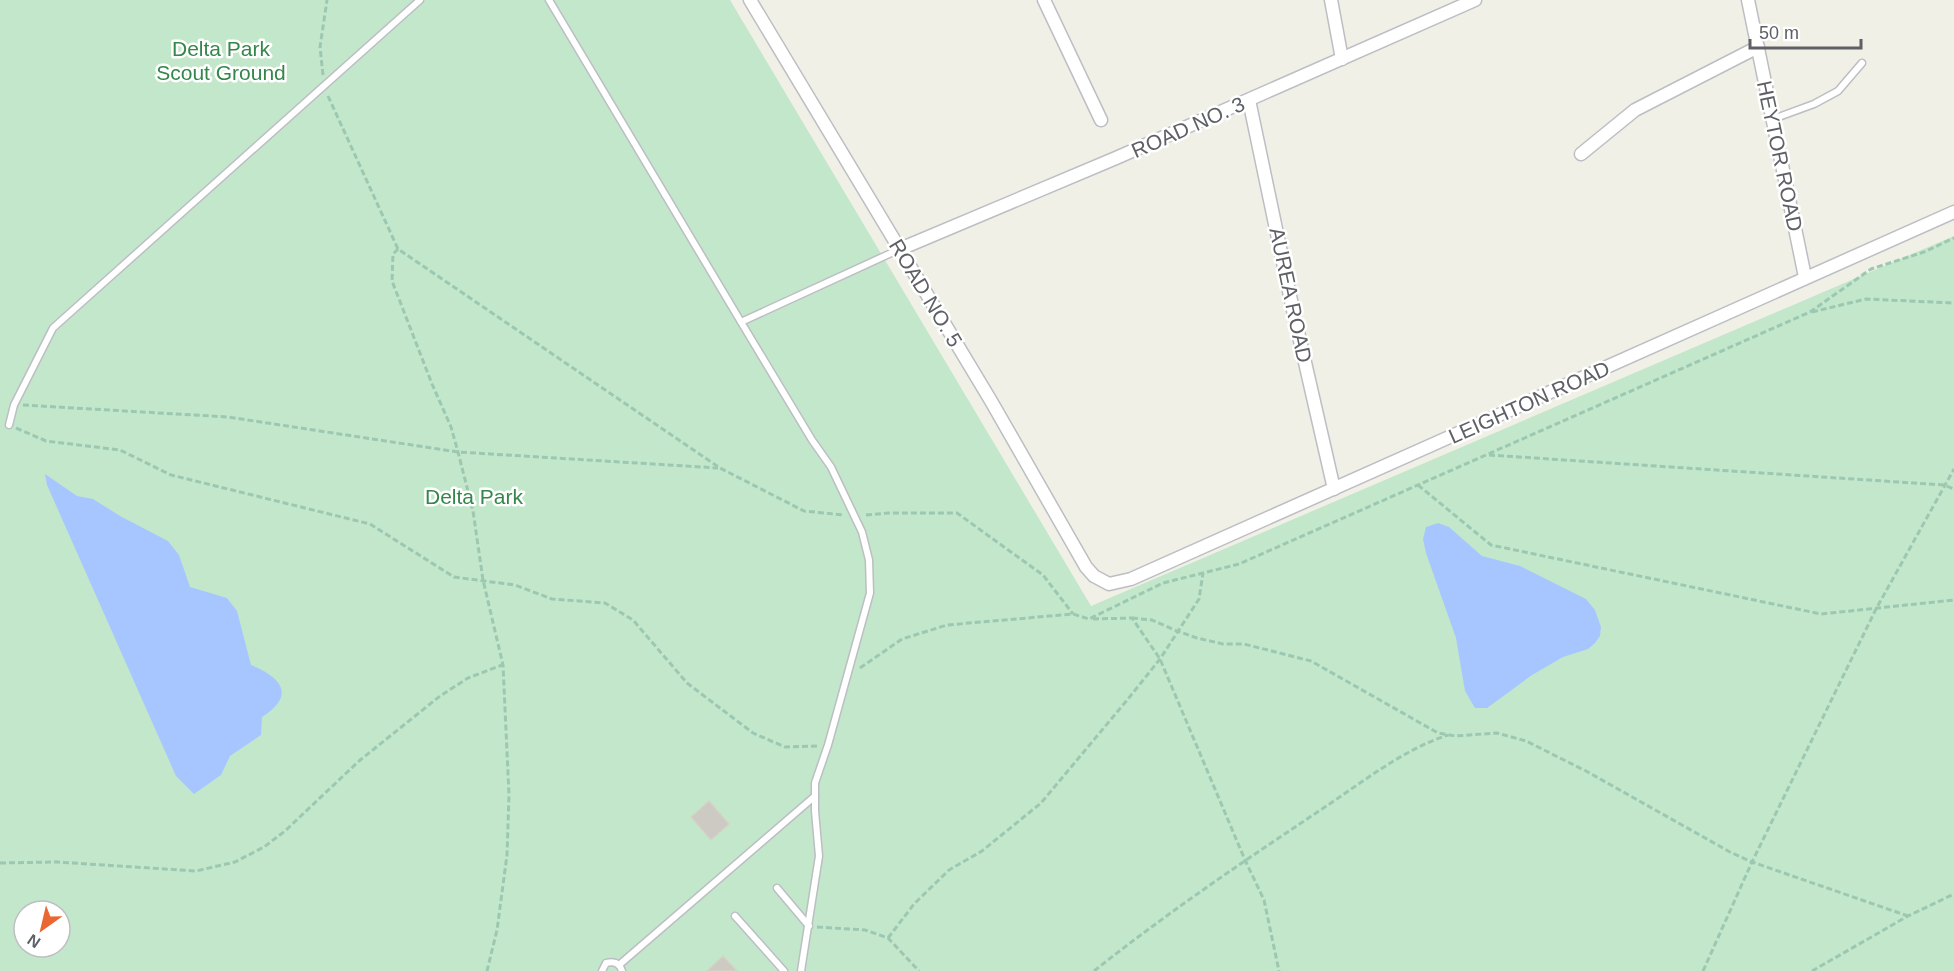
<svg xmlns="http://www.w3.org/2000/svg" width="1954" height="971" font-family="Arial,sans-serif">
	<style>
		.green { fill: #c3e7cb; fill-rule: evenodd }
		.water { fill: #a7c6ff }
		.building { fill: #cccac3; stroke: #d5d3c4; stroke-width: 1.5 }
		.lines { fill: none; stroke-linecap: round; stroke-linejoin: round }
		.lane-casing { stroke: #bdbec4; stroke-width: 9 }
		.street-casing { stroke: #bdbec4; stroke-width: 15 }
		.path { stroke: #9cc8b2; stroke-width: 3; stroke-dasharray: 6 3; stroke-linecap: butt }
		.lane { stroke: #fff; stroke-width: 6 }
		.street { stroke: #fff; stroke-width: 12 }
		.labels { text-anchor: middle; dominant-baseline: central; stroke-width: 5; stroke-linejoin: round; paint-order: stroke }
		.park-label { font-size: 21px; fill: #35864a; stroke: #fff }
		.street-label { font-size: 21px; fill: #5e6066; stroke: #fff }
	</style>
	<rect width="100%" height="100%" fill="#f0f0e6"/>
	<!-- green -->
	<path class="green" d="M0 0H730L1091 606 1954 236V971H0ZM24 911H60V947H24Z"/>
	<!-- water -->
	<g class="water">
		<path d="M45 474 77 496 93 499 120 516 168 541 179 555 190 587 227 598 237 611 251 665C282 678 296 695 262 717L261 735 230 756 221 775 194 794 176 776 47 485Z"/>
		<polygon points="1438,523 1449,527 1482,556 1520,566 1586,599 1595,610 1601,627 1600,636 1595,643 1588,649 1563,657 1532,675 1487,708 1475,708 1465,691 1456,638 1426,553 1423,539 1426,527"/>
	</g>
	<!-- building -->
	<g class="building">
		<polygon points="709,801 729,824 711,840 691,817"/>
		<polygon points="723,956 737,971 707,971"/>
	</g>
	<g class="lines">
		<!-- lane casing -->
		<g class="lane-casing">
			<g id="lane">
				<polyline points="549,0 741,322"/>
				<polyline points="1773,119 1814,104 1838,91 1862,63"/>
				<polyline points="9,425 14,405 53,328 420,0"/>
				<polyline points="777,888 809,926"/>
				<polyline points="735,916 784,971"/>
				<polyline points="619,965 815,796"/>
				<path d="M602 971 606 963C614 961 620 963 622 971"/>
				<polyline points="801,971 819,856 815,811 815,783 828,745 870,593 869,560 862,532 831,467 812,440 741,322 900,249"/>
			</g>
		</g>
		<!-- street casing -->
		<g class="street-casing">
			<g id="street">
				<polyline points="750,0 991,401 1086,567 1094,576 1109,584 1131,579 1954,212"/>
				<polyline points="1044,0 1101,120"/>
				<polyline points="1331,0 1342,59"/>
				<polyline points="1748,0 1805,277"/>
				<polyline points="1249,100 1293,310 1334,489"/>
				<polyline points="1581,154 1635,110 1758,47"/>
				<polyline points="900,249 1116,158 1475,0"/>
			</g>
		</g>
		<!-- path -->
		<g class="path">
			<polyline points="323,75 320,47 327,0"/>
			<polyline points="328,96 398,249 720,468 804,511 844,515"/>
			<polyline points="398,249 393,254 392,281 432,384 451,427 458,452 473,511 483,580 503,665 509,795 507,855 497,930 487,971"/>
			<polyline points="1812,312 1866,299 1954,303"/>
			<polyline points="23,405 228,417 458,452 718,468"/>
			<polyline points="16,428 46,441 120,450 171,475 370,524 454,577 515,585 552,599 605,603 633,620 687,683 753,733 785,747 817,746"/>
			<polyline points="1489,455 1944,485 1954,489"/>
			<polyline points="1418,485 1491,545 1821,614 1954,600"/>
			<polyline points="866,515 888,513 957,513 1043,575 1073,614"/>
			<polyline points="1132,618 1152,620 1177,631 1197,638 1223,644 1244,644 1311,661 1438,733 1455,736 1497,733 1526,741 1586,771 1730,852 1752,862 1908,916"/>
			<polyline points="1093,619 1132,618 1160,659 1245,860 1264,900 1279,971"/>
			<polyline points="860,668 902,639 947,625 1073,614 1089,619 1163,583 1239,564 1810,312 1871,269 1924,252 1954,238"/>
			<polyline points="0,863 57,862 196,871 235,862 264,847 285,831 359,761 440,696 468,678 502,665"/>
			<polyline points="817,927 865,930 888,938 919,971"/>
			<polyline points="888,938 914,904 949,870 982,851 1041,803 1128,699 1160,659 1199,599 1203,573"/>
			<path d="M1094 971C1167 913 1244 861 1322 809 1363 782 1402 750 1448 735"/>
			<polyline points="1703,971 1752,862 1876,609 1954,469"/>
			<polyline points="1812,971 1908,916 1954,894"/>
		</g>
		<!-- lane -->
		<use href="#lane" class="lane"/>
		<!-- street -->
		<use href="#street" class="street"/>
	</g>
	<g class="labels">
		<!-- park labels -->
		<g class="park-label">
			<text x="221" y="48">Delta Park<tspan x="221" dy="24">Scout Ground</tspan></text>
			<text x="474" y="496">Delta Park</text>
		</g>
		<!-- street labels -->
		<g class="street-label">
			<text transform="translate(1188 127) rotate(-24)">ROAD NO. 3</text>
			<text transform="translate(1780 156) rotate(78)">HEYTOR ROAD</text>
			<text transform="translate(926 293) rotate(59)">ROAD NO. 5</text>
			<text transform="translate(1291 295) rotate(78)">AUREA ROAD</text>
			<text transform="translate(1529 402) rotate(-24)">LEIGHTON ROAD</text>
		</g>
	</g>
	<!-- north arrow -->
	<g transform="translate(42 929) rotate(214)"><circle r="28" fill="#ffffff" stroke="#bfbfc2" stroke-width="1.5"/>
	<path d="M0-4.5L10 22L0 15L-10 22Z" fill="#ea6732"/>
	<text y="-9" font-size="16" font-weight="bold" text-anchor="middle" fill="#5e6066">N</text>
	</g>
	<!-- scale -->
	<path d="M1750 39v9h111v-9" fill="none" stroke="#5e6066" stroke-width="3"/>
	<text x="1759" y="39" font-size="18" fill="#5e6066" stroke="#ffffff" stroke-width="4.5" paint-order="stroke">50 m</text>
</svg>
